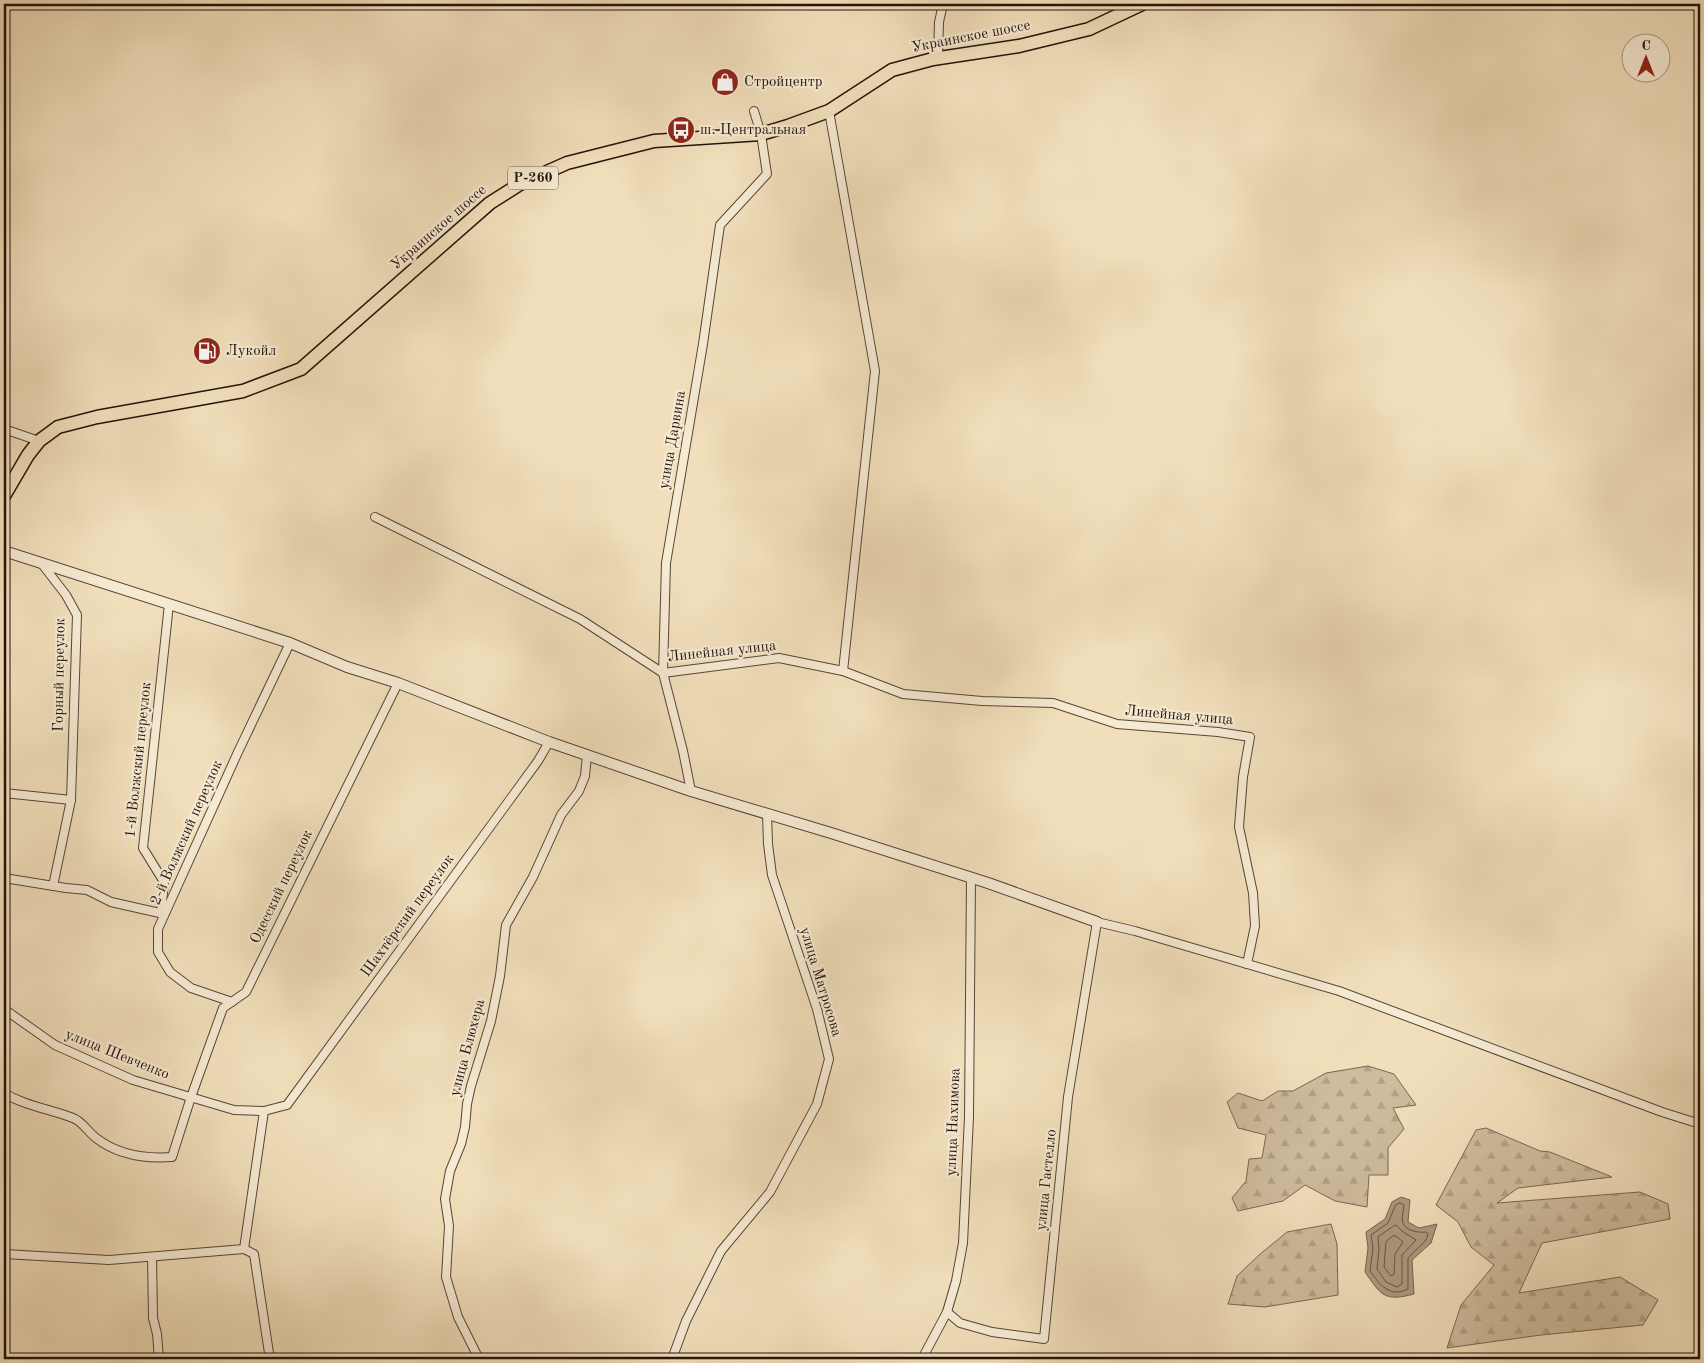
<svg xmlns="http://www.w3.org/2000/svg" width="1704" height="1363" font-family="'Old Standard TT',serif">
	<style>
		.forest { fill: url(#forest-firs); stroke: #7a6754 }
		.water { fill: #ac997f; stroke: #766350 }
		.lines { fill: none; stroke-linecap: round; stroke-linejoin: round }
		.shore { stroke: #685644; stroke-width: 1 }
		.minor-casing { stroke: #584536; stroke-width: 10 }
		.tertiary-casing { stroke: #584536; stroke-width: 12 }
		.trunk-casing { stroke: #25120a; stroke-width: 15 }
		.minor { stroke: #f6ead3; stroke-width: 8 }
		.tertiary { stroke: #f6ead3; stroke-width: 10 }
		.trunk { stroke: #f1dfbb; stroke-width: 12 }
		.labels { text-anchor: middle; dominant-baseline: central; stroke-width: 4.5; stroke-linejoin: round; paint-order: stroke }
		.shield { fill: #f6ead3; stroke: #645346; stroke-width: 1 }
		.shield-label { font-size: 14px; font-weight: bold; fill: #25120a }
		.street-label { font-size: 15px; fill: #25120a; stroke: #f6ead3 }
		.poi-label { font-size: 15px; fill: #25120a; stroke: #f6ead3; text-anchor: start }
	</style>
	<defs>
		<pattern id="forest-firs" width="22" height="20" patternUnits="userSpaceOnUse" patternTransform="scale(1.25)"><rect width="22" height="20" fill="#cebc9d"/><path d="M5 1l3.5 6h-7zM16 11l3.5 6h-7z" fill="#b1a186"/></pattern>
	</defs>
	<rect width="100%" height="100%" fill="#f1dfbb"/>
	<filter id="stains"><feTurbulence type="fractalNoise" baseFrequency=".004" numOctaves="4"/><feColorMatrix values="0 0 0 0 .2 0 0 0 0 .09 0 0 0 0 .02 0 0 0 .5 -.17"/></filter>
	<radialGradient id="worn" r=".72"><stop offset=".6" stop-color="#630" stop-opacity="0"/><stop offset="1" stop-color="#630" stop-opacity=".3"/></radialGradient>
	<!-- forest -->
	<g class="forest">
		<polygon points="1368,1066 1394,1074 1416,1105 1393,1108 1404,1129 1388,1148 1388,1175 1369,1175 1367,1207 1335,1201 1305,1185 1283,1201 1238,1211 1232,1198 1246,1181 1249,1159 1262,1158 1266,1135 1238,1128 1227,1102 1238,1093 1262,1101 1278,1091 1293,1091 1326,1073"/>
		<polygon points="1486,1128 1540,1151 1550,1152 1612,1177 1518,1188 1497,1203 1640,1192 1668,1204 1670,1219 1542,1243 1519,1293 1620,1277 1658,1300 1643,1325 1541,1335 1447,1348 1461,1305 1494,1265 1471,1247 1458,1222 1436,1205 1476,1130"/>
		<polygon points="1331,1224 1337,1244 1338,1295 1265,1307 1228,1304 1237,1276 1259,1255 1287,1232"/>
	</g>
	<!-- water -->
	<path class="water" d="M1401 1197 1410 1200 1408 1222 1419 1228 1437 1224 1431 1243 1412 1260 1414 1294C1384 1302 1381 1295 1365 1272L1368 1248 1366 1232 1385 1219 1392 1202Z"/>
	<g class="lines">
		<!-- shore -->
		<g class="shore">
			<path d="M1400 1203 1404 1205C1404 1210 1401 1218 1403 1223 1405 1231 1420 1233 1426 1232L1428 1234 1426 1240 1408 1258V1289C1390 1298 1380 1285 1370 1271L1373 1248 1371 1235 1388 1223 1395 1206Z"/>
			<polygon points="1396,1225 1402,1231 1416,1240 1402,1255 1402,1284 1397,1287 1386,1282 1377,1269 1379,1249 1378,1237"/>
			<polygon points="1393,1236 1396,1236 1403,1242 1395,1254 1394,1274 1391,1276 1384,1267 1386,1242"/>
		</g>
		<!-- minor casing -->
		<g class="minor-casing">
			<g id="minor">
				<polyline points="938,58 939,22 943,4"/>
				<polyline points="829,111 875,371 843,671"/>
				<polyline points="4,429 39,441"/>
				<polyline points="375,517 580,619 663,673 779,658 843,671 903,694 982,701 1053,703 1117,724 1218,732 1250,737 1243,777 1239,827 1253,893 1255,926 1247,964"/>
				<polyline points="42,564 66,595 77,615 71,800 53,886"/>
				<polyline points="691,791 683,751 663,673 666,563 703,344 720,225 767,174 761,134 754,111"/>
				<polyline points="4,793 71,800"/>
				<polyline points="4,878 66,888 87,890 111,902 164,914"/>
				<polyline points="161,913 164,882 143,848 169,604"/>
				<polyline points="232,1002 191,988 170,972 158,952 158,929 238,752 290,643"/>
				<polyline points="4,1009 55,1045 133,1080 234,1110 264,1111 287,1105 538,761 549,742"/>
				<path d="M4 1093C25 1106 50 1109 73 1118 82 1121 88 1132 96 1138 118 1155 145 1159 172 1157L191 1097 223 1008 246 992 398 683"/>
				<polyline points="244,1249 264,1111"/>
				<polyline points="244,1249 254,1254 269,1353 272,1359"/>
				<polyline points="4,1254 109,1260 244,1249"/>
				<polyline points="152,1257 153,1318 157,1334 159,1359"/>
				<polyline points="947,1312 960,1323 992,1332 1044,1339 1068,1097 1097,922 1135,931 1339,991 1662,1112 1700,1124"/>
				<polyline points="479,1359 458,1317 446,1277 449,1226 445,1199 450,1171 461,1144 465,1127 467,1104 471,1086 491,1021 500,976 506,925 533,877 561,815 579,791 585,776 587,755"/>
				<polyline points="672,1359 686,1321 721,1251 770,1192 817,1104 829,1059 817,1009 772,875 768,844 767,814"/>
				<polyline points="922,1359 947,1312 956,1281 963,1243 969,1117 971,878"/>
			</g>
		</g>
		<!-- tertiary casing -->
		<g class="tertiary-casing">
			<polyline id="tertiary" points="4,551 290,643 347,667 398,683 549,742 691,791 831,833 988,883 1097,922"/>
		</g>
		<!-- trunk casing -->
		<g class="trunk-casing">
			<polyline id="trunk" points="4,496 28,455 39,441 58,427 97,417 243,391 301,369 490,203 520,184 567,163 654,141 761,134 788,126 829,111 892,70 933,59 1019,46 1089,29 1142,4"/>
		</g>
		<!-- minor -->
		<use href="#minor" class="minor"/>
		<!-- tertiary -->
		<use href="#tertiary" class="tertiary"/>
		<!-- trunk -->
		<use href="#trunk" class="trunk"/>
	</g>
	<!-- icons -->
	<defs>
		<g id="shop-disc" transform="scale(1.4375)"><circle r="9.5" fill="#8f2418" stroke="#f6ead3"/><path d="M-5-2.5h2.3a2.7 3.5 0 0 1 5.4 0H5L5.5 6h-11ZM-1.5-2.5h3a1.5 2.3 0 0 0-3 0Z" fill="#fff"/></g>
		<g id="bus-disc" transform="scale(1.4375)"><circle r="9.5" fill="#8f2418" stroke="#f6ead3"/><path d="M-5-6H5V4H4V6H2V4H-2V6H-4V4H-5ZM-3.5-4V0h7V-4ZM-3.5 1.2v1.5H-2V1.2ZM2 1.2v1.5H3.5V1.2Z" fill="#fff"/></g>
		<g id="fuel-disc" transform="scale(1.4375)"><circle r="9.5" fill="#8f2418" stroke="#f6ead3"/><path d="M-5.5-6h7V0h2V4h1.3V-2.5L3-4.5l.8-.8L6-3V5H2.5V1h-1V6h-7ZM-4.2-4.7v3.2H.2V-4.7Z" fill="#fff"/></g>
	</defs>
	<g fill-rule="evenodd">
		<use href="#shop-disc" x="725" y="82"/>
		<use href="#bus-disc" x="681" y="130"/>
		<use href="#fuel-disc" x="207" y="351"/>
	</g>
	<g class="labels">
		<!-- shield labels -->
		<rect class="shield" x="508" y="166.5" width="50" height="23" rx="4"/>
		<g class="shield-label">
			<text x="533" y="178">Р-260</text>
		</g>
		<!-- street labels -->
		<g class="street-label">
			<text transform="translate(971 37) rotate(-11)">Украинское шоссе</text>
			<text transform="translate(439 228) rotate(-41)">Украинское шоссе</text>
			<text transform="translate(673 440) rotate(-80)">улица Дарвина</text>
			<text transform="translate(722 652) rotate(-6)">Линейная улица</text>
			<text transform="translate(60 675) rotate(-89)">Горный переулок</text>
			<text transform="translate(1179 716) rotate(5)">Линейная улица</text>
			<text transform="translate(139 760) rotate(-84)">1-й Волжский переулок</text>
			<text transform="translate(187 833) rotate(-66)">2-й Волжский переулок</text>
			<text transform="translate(282 887) rotate(-64)">Одесский переулок</text>
			<text transform="translate(408 916) rotate(-54)">Шахтёрский переулок</text>
			<text transform="translate(820 982) rotate(73)">улица Матросова</text>
			<text transform="translate(468 1048) rotate(-75)">улица Блюхера</text>
			<text transform="translate(117 1055) rotate(22)">улица Шевченко</text>
			<text transform="translate(954 1122) rotate(-88)">улица Нахимова</text>
			<text transform="translate(1047 1180) rotate(-84)">улица Гастелло</text>
		</g>
		<!-- poi labels -->
		<g class="poi-label">
			<text x="744" y="82">Стройцентр</text>
			<text x="700" y="130">ш. Центральная</text>
			<text x="226" y="351">Лукойл</text>
		</g>
	</g>
	<!-- margin -->
	<rect width="1704" height="1363" fill="none" stroke="#f1dfbb" stroke-width="20"/>
	<rect x="5" y="5" width="1694" height="1353" fill="none" stroke="#25120a" stroke-width="2.5"/>
	<rect x="10" y="10" width="1684" height="1343" fill="none" stroke="#25120a"/>
	<!-- north arrow -->
	<g transform="translate(1646 58)"><circle r="24" fill="#f6ead3" stroke="#a29483"/>
	<path d="M0-4L9 19L0 12L-9 19Z" fill="#8f2418"/>
	<text y="-8" font-size="14" font-weight="bold" text-anchor="middle" fill="#25120a">С</text>
	</g>
	<rect width="100%" height="100%" filter="url(#stains)"/>
	<rect width="100%" height="100%" fill="url(#worn)"/>
</svg>
